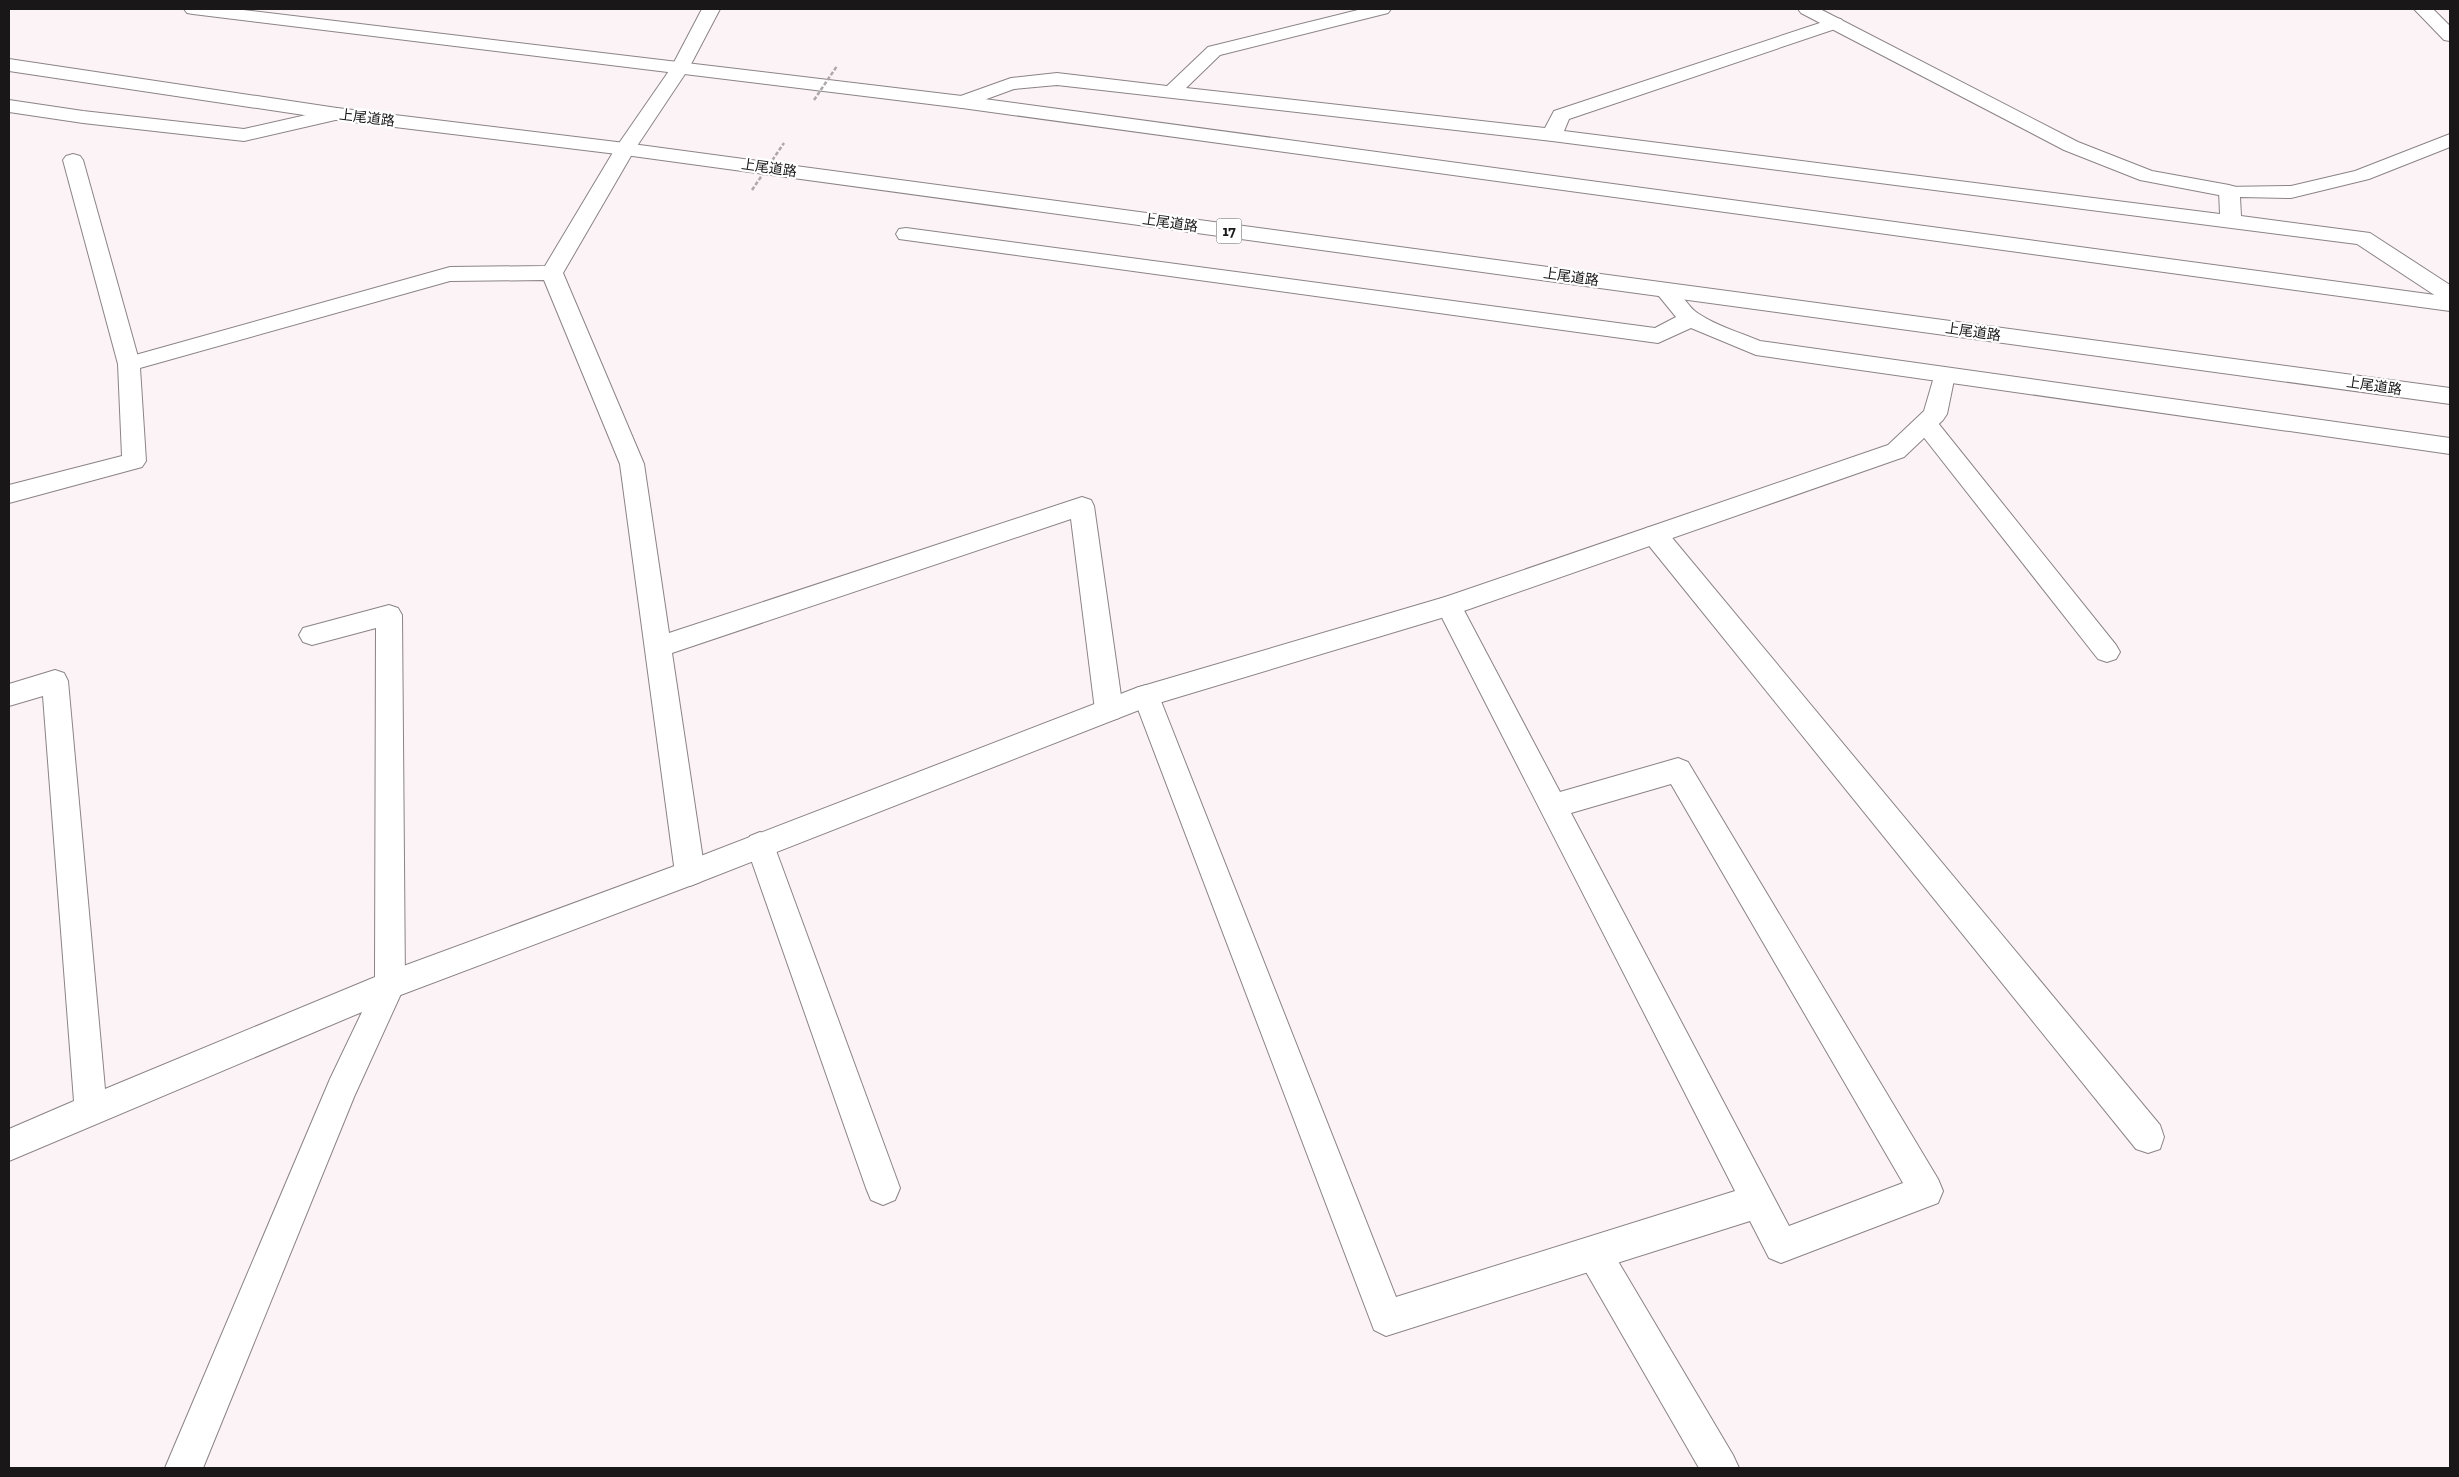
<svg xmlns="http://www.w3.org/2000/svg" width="2459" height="1477" font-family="'Zilla Slab','Noto Sans JP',serif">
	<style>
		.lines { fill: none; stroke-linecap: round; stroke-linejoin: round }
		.lane-casing { stroke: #8b8385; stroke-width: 2 }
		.street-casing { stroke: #8b8385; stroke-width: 2 }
		.secondary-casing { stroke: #8b8385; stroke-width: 2 }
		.highway-casing { stroke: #8b8385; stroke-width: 2 }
		.lane { fill: #fff; fill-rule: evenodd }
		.street { fill: #fff; fill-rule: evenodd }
		.secondary { fill: #fff; fill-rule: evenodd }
		.highway { fill: #fff; fill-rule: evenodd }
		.path-bridge { stroke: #aea8aa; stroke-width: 2.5; stroke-dasharray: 4 2; stroke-linecap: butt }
		.labels { text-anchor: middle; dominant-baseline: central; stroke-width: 4.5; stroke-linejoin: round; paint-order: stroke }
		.far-street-label { font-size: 14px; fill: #191717; stroke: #fff }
		.shield { fill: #fff; stroke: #5e5d5d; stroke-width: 1 }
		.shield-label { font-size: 15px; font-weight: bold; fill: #191717 }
	</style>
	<rect width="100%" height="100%" fill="#fbf3f5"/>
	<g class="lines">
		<!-- lane casing -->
		<g class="lane-casing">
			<g id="lane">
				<polygon points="73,154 80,156 83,160 140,364 137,369 129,372 121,369 118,364 63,160 66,156"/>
				<polygon points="1926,416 1934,418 2116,645 2120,652 2116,659 2107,662 2098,659 1918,430 1914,424 1918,418"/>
				<polygon points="1655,526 1664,528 2160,1125 2164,1137 2160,1149 2148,1153 2136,1149 1646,542 1643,535 1646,528"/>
				<polygon points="1594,1236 1606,1241 1733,1455 1739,1468 1699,1468 1582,1265 1577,1253 1582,1241"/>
			</g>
		</g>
		<!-- street casing -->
		<g class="street-casing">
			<g id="street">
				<polygon points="702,9 720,9 689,68 635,149 563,273 644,464 669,633 1082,497 1091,500 1094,506 1123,710 1119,718 1109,721 1099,718 1095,710 1071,519 672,653 705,873 700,882 690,886 680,882 675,873 620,464 544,280 450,281 140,368 146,461 142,467 9,503 9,485 122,456 118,364 121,359 450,267 545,266 615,149 671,68"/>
				<polygon points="1362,9 1391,9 1388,13 1220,55 1186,88 1545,128 1554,111 1835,18 1841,19 1844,23 1841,27 1569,119 1564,131 2220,214 2219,191 2222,187 2291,186 2355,171 2450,134 2450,147 2369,179 2291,198 2240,197 2241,216 2370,233 2450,285 2450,302 2442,300 2357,244 1552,141 1057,85 1014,89 962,108 955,106 953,102 955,98 1011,78 1057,73 1167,86 1208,47"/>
				<polygon points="2414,9 2433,9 2450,26 2450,41 2444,40"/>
				<polygon points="9,100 83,111 244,129 337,108 344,110 347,114 344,118 244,141 83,123 9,112"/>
				<path d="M906 228 1655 328 1676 317 1654 290 1657 285C1679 279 1683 305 1699 314 1717 326 1741 333 1760 341L2450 438V454L1756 355 1691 328 1658 343 899 239 896 234 899 229Z"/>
				<path d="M1449 596 1458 599 1560 792 1678 758 1688 762 1938 1179 1943 1191 1938 1203 1781 1263 1769 1258 1750 1221 1386 1336 1374 1330 1133 696 1136 688 1146 685 1156 688 1159 696 1396 1297 1735 1191 1436 606 1440 599ZM1671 784 1903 1183 1789 1226 1571 813Z"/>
				<polygon points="389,605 398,608 402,615 405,985 354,1097 203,1468 165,1468 330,1079 362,1012 9,1161 9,1129 74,1101 43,696 9,706 9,684 55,670 64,673 68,681 105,1089 375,977 376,628 312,645 303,642 299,635 303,628"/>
				<polygon points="760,832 770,836 774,845 900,1188 895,1200 883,1205 871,1200 866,1188 746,845 750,836"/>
			</g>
		</g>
		<!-- secondary casing -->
		<g class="secondary-casing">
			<g id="secondary">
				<polygon points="1798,9 1820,9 2078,142 2152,171 2229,185 2236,187 2239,191 2236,195 2229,197 2140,180 2064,150 1801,13"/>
				<polygon points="1944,367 1952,370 1955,375 1947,414 1943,420 1904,457 1458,613 1152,705 700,882 390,999 379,995 375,985 379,975 680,864 1136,688 1445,597 1888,445 1924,411 1936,370"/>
			</g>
		</g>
		<!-- highway casing -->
		<g class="highway-casing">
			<g id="highway">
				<polygon points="184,9 235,9 962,96 2450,297 2450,311 962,108 193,14 187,13"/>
				<polygon points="9,59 337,108 625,143 2450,388 2450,404 625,155 337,120 9,71"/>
			</g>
		</g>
		<!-- lane -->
		<use href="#lane" class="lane"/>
		<!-- street -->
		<use href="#street" class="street"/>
		<!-- secondary -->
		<use href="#secondary" class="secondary"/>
		<!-- highway -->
		<use href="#highway" class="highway"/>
		<!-- path-bridge -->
		<g class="path-bridge">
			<polyline points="814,100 837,66"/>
			<polyline points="752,190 784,143"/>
		</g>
	</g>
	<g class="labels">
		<!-- far-street labels -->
		<g class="far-street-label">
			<text transform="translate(367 118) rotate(7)">上尾道路</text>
			<text transform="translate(769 168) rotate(8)">上尾道路</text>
			<text transform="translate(1170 223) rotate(8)">上尾道路</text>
			<text transform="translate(1571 277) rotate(8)">上尾道路</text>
			<text transform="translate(1973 332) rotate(8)">上尾道路</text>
			<text transform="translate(2374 386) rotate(8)">上尾道路</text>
		</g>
		<!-- shield labels -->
		<rect class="shield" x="1216.5" y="218.5" width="25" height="25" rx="4"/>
		<g class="shield-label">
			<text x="1229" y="231">17</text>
		</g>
	</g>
	<!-- border -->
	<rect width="2459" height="1477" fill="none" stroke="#191717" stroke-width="20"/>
</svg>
